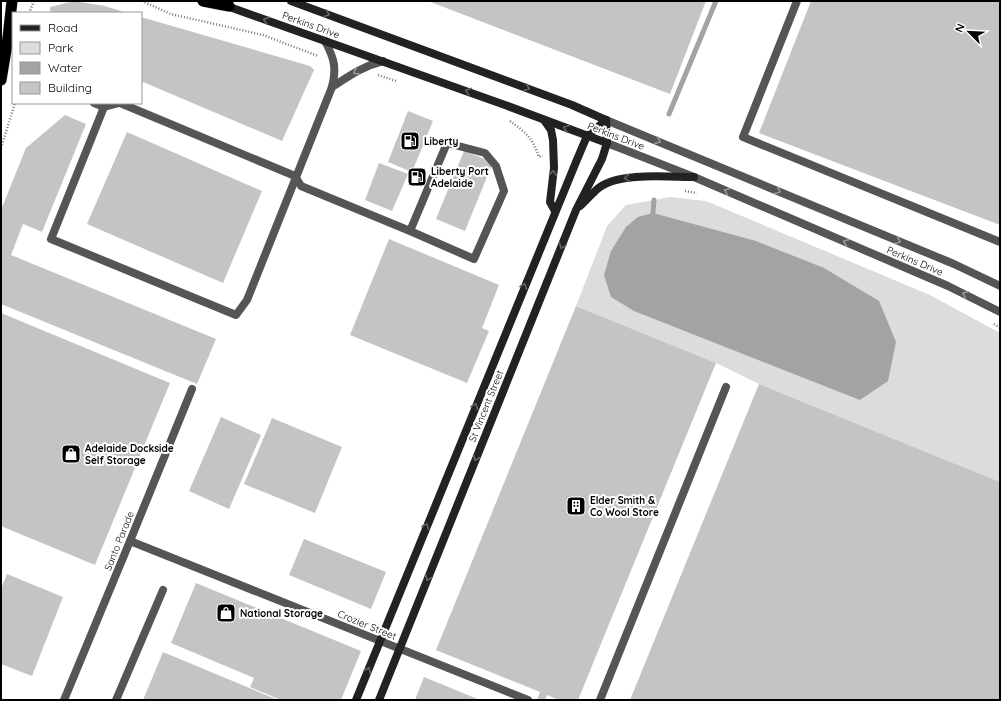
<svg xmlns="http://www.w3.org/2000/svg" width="1001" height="701" font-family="Quicksand,sans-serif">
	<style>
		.green { fill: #dcdcdc }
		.water { fill: #a3a3a3 }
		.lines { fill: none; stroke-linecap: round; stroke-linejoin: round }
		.stream { stroke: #a3a3a3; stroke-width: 5 }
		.building { fill: #c4c4c4 }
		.trunk-casing { stroke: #dbdbdb; stroke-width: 12 }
		.path { stroke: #777; stroke-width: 2.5; stroke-dasharray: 1 2; stroke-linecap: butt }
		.service { stroke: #555; stroke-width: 8 }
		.minor { stroke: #555; stroke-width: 8 }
		.tertiary { stroke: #555; stroke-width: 8 }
		.secondary { stroke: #222; stroke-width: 8 }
		.trunk { stroke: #000; stroke-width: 11 }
		.oneway { stroke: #646464 }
		.oneway2 { stroke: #999 }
		.labels { text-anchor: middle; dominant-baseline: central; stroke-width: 4; stroke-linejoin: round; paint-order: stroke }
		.street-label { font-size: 10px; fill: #000; stroke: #fff }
		.poi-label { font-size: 10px; font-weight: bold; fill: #000; stroke: #fff; text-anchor: start }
	</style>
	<rect width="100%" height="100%" fill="#fff"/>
	<!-- green -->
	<polygon class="green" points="670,197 706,201 930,295 1000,333 1000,482 759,384 716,363 576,306 607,226 626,205"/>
	<!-- water -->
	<polygon class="water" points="653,213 756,241 824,268 879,301 896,342 888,381 860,400 634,311 611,297 604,275 611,251 626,227 638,217"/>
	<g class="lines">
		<!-- stream -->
		<g class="stream">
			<polyline points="669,114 716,1"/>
			<polyline points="653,213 654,200"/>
		</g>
	</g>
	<!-- building -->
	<g class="building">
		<polygon points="74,1 105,6 127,13 50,13 50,7"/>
		<polygon points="428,1 706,1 670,94"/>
		<polygon points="811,1 1000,1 1000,225 759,133"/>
		<polygon points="141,17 310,66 314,70 282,141 143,82 141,85"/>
		<polygon points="408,111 433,121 412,172 388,162"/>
		<polygon points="65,115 86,124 42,232 23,224 11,255 216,339 197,384 1,304 1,210 26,148"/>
		<polygon points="127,132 262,191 223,283 87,224"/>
		<polygon points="464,151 493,162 465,231 436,219"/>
		<polygon points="379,163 408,174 392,211 365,200"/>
		<polygon points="389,239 499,285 482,328 489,331 467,383 350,335"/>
		<polygon points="576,306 716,363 578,700 559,700 547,695 545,700 537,700 540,692 436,650"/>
		<polygon points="1,313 170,383 95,565 1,526"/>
		<polygon points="759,384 1000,482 1000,700 630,700"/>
		<polygon points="221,417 261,435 229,509 189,491"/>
		<polygon points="272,418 342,447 315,513 244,484"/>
		<polygon points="304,539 386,572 371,609 289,575"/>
		<polygon points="7,574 63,597 32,676 1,664 1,589"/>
		<polygon points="196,583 361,651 341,700 281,700 250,687 254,678 171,643"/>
		<polygon points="163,652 278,700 143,700"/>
		<polygon points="424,677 480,700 415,700"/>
	</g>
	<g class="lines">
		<!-- trunk casing -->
		<g class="trunk-casing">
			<g id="trunk">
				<polyline points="203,1 229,6"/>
				<polyline points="1,80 8,38 12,1"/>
			</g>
		</g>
		<!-- path -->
		<g class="path">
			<polyline points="142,1 171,14 263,35 318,56"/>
			<polyline points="29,13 34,1"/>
			<polyline points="378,75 396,81"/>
			<path d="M510 121C526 133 532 137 539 157L543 156"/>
			<polyline points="1,148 15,103"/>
			<polyline points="685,191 697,193"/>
			<polyline points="994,324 1000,328"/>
		</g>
		<!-- service -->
		<g class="service">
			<polyline points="797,1 743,137 1000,242"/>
			<path d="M332 87C349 76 363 66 383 61"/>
			<polyline points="94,103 104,107 119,103"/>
			<polyline points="120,103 295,176 301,186 410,231 474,259 504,191 496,166 485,153 447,143 410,231"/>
			<path d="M104 107 51 239 236 315 247 300 332 87C337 68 334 58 325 41"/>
			<polyline points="116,700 163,590"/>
			<polyline points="600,700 726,387"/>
		</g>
		<!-- minor -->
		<g class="minor">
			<polyline points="130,541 528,700"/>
			<polyline points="64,700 130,541 192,389"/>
		</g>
		<!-- tertiary -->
		<g class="tertiary">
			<polyline points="606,120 954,264 1000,286"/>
			<polyline points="607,143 694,177 948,286 1000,312"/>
		</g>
		<!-- secondary -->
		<g class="secondary">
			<polyline points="291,1 572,105 606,120"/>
			<polyline points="224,5 505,105 607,143"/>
			<polyline points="544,120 551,130 553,140 554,168 550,202 555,211"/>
			<path d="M580 206C587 200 593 192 600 187 620 172 670 177 694 177"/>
			<polyline points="356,700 576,162 587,136 606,120"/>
			<polyline points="379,700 576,210 602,159 607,143 606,120"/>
		</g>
		<!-- trunk -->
		<use href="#trunk" class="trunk"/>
	</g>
	<!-- one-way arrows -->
	<defs><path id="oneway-chevron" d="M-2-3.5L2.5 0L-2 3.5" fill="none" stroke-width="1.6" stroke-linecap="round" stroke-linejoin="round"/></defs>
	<g class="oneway">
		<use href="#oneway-chevron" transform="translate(327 14) rotate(20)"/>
		<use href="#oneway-chevron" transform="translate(266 20) rotate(-160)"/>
		<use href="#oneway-chevron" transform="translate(527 88) rotate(21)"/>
		<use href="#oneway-chevron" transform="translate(468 91) rotate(-160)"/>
		<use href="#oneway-chevron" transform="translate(566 128) rotate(-159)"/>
		<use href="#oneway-chevron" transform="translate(553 173) rotate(-85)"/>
		<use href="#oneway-chevron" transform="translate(627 178) rotate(175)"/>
		<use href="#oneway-chevron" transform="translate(562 246) rotate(112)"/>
		<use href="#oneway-chevron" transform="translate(524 286) rotate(-68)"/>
		<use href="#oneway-chevron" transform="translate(475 406) rotate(-68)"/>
		<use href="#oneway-chevron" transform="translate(476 458) rotate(112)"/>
		<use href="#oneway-chevron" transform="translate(426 526) rotate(-68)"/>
		<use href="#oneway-chevron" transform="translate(428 578) rotate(112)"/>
		<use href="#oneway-chevron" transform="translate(368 670) rotate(-68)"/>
	</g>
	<g class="oneway2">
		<use href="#oneway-chevron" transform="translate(356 72) rotate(150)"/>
		<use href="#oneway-chevron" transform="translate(658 141) rotate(23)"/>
		<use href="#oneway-chevron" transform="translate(727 191) rotate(-157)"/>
		<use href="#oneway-chevron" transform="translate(778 191) rotate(23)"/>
		<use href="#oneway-chevron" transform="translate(898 241) rotate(23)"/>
		<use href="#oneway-chevron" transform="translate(846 242) rotate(-157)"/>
		<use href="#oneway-chevron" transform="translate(965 294) rotate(-155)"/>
	</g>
	<!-- icons -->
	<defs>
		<g id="fuel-square" transform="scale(1)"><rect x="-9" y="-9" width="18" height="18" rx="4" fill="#000" stroke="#fff"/><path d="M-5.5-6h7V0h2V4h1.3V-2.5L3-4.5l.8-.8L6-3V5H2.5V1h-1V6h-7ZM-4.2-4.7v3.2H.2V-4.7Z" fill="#fff"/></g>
		<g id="shop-square" transform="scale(1)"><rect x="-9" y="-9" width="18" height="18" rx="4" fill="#000" stroke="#fff"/><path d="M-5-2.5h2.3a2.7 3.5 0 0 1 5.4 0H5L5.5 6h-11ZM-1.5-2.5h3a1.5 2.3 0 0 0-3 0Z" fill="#fff"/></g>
		<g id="building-square" transform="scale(1)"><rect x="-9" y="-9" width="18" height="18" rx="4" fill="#000" stroke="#fff"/><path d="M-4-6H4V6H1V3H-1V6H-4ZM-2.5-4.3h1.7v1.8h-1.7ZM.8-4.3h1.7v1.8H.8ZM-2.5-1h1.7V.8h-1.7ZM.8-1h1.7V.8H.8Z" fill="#fff"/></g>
	</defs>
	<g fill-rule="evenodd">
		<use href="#fuel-square" x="410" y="141"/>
		<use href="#fuel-square" x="417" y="177"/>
		<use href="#shop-square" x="71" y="454"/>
		<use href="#building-square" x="576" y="506"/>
		<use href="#shop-square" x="226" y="613"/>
	</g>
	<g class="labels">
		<!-- street labels -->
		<g class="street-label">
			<text transform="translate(311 25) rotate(20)">Perkins Drive</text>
			<text transform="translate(616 136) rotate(21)">Perkins Drive</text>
			<text transform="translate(915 261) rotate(23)">Perkins Drive</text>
			<text transform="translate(486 406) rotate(-68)">St Vincent Street</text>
			<text transform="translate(119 541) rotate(-68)">Santo Parade</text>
			<text transform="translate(367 625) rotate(22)">Crozier Street</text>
		</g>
		<!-- poi labels -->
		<g class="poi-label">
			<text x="424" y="141">Liberty</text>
			<text x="431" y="171">Liberty Port<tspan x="431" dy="12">Adelaide</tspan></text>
			<text x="85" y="448">Adelaide Dockside<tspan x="85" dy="12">Self Storage</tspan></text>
			<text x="590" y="500">Elder Smith &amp;<tspan x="590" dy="12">Co Wool Store</tspan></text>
			<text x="240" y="613">National Storage</text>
		</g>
	</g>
	<!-- border -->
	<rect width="1001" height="701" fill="none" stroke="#000000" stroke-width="4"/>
	<!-- legend -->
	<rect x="12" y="12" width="130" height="92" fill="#ffffff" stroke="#999999"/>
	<rect x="20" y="25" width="20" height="6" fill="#222222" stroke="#999999"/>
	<text x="48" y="32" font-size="12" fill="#000000">Road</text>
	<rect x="20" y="42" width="20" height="12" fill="#dcdcdc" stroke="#999999"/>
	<text x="48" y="52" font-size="12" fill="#000000">Park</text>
	<rect x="20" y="62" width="20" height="12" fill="#a3a3a3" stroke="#999999"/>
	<text x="48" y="72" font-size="12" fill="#000000">Water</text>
	<rect x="20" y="82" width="20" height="12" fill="#c4c4c4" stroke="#999999"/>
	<text x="48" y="92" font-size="12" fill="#000000">Building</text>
	<!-- north arrow -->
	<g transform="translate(969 32) rotate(294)" stroke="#ffffff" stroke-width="3" paint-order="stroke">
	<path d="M0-3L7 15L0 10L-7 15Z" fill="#000000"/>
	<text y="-6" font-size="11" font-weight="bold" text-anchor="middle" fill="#000000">N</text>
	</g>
</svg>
